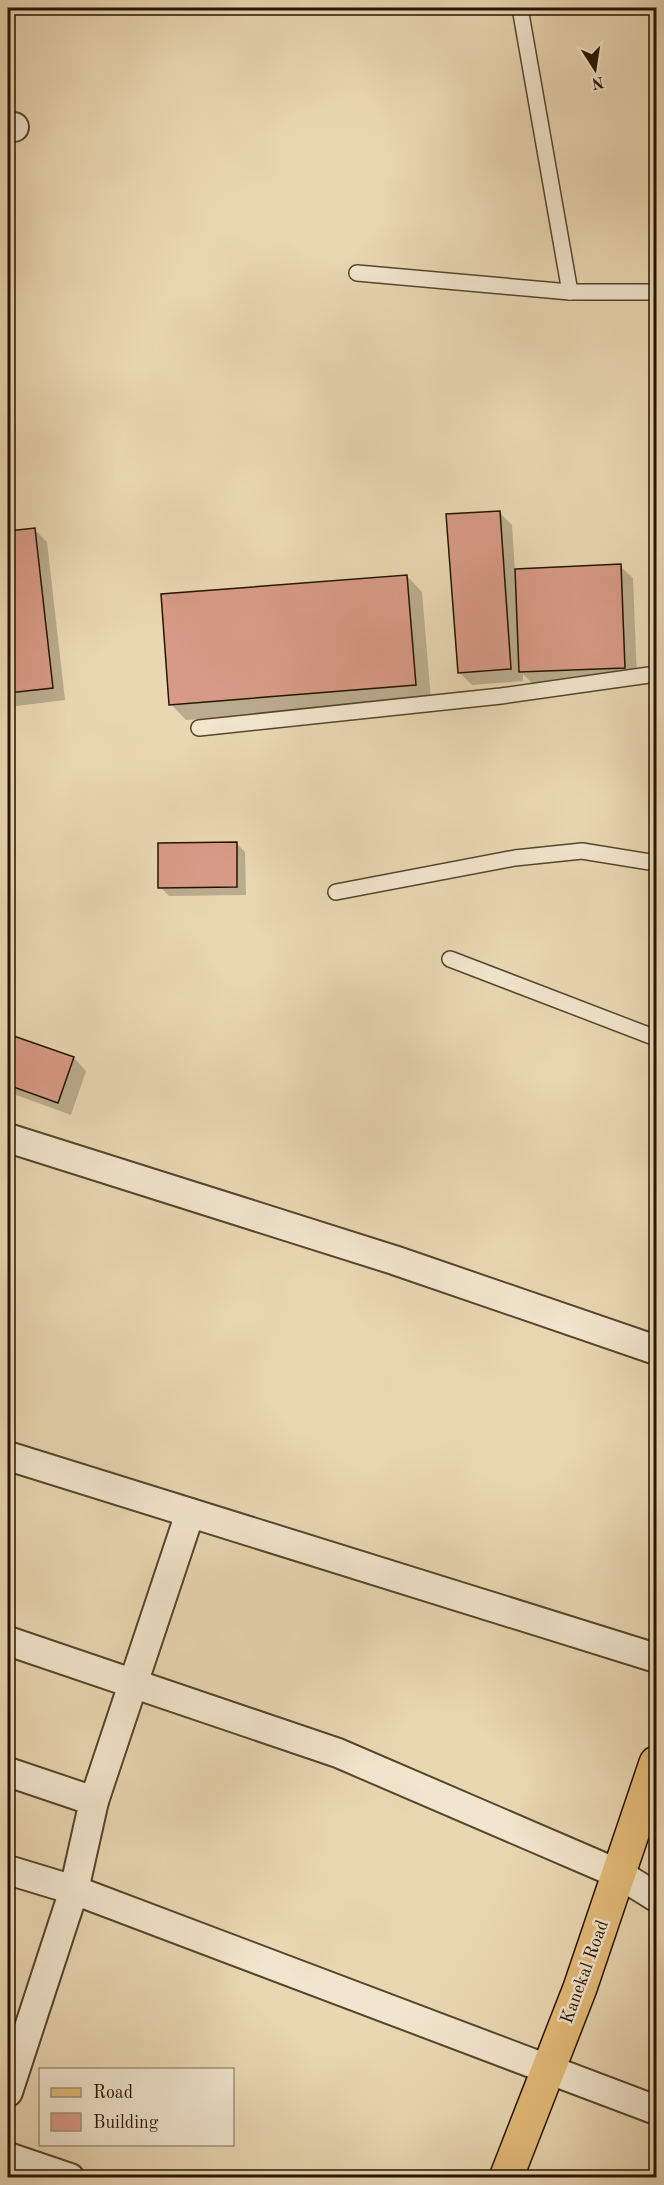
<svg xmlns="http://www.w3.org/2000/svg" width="664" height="2185" font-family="'Old Standard TT',serif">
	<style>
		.shadow { fill: #0003 }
		.building { fill: #d79a86; stroke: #251400; stroke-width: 1.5 }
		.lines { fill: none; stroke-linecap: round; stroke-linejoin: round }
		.lane-casing { stroke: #56452c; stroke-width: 18 }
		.street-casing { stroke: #56452c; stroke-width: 32 }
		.primary-casing { stroke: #251400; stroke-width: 36 }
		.lane { stroke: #f1e5cd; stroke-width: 15 }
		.street { stroke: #f1e5cd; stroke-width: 28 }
		.primary { stroke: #e4bc79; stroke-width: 33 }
		.labels { text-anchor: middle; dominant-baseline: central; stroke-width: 5; stroke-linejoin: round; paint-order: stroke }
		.street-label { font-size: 18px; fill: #251400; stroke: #f1e5cd }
	</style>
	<rect width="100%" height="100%" fill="#e9d7b2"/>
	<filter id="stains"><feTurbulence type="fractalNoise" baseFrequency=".00333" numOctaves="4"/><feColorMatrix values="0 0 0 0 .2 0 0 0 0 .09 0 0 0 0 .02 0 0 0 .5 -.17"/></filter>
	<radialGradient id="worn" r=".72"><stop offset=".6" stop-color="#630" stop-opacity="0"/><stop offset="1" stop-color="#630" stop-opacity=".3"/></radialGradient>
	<!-- shadow -->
	<g class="shadow">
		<polygon points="499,512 512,525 515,571 620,566 633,578 637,680 533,684 523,674 523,681 472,685 459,672"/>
		<polygon points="35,530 47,542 65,700 8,707 8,533"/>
		<polygon points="407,576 422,592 431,700 186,720 171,704"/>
		<polygon points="236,843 245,852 246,895 169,896 160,887"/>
		<polygon points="8,1035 74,1058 86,1071 71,1115 8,1092"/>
	</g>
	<!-- building -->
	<g class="building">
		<polygon points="500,511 511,669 458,673 446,514"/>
		<polygon points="35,528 53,688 8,693 8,531"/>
		<polygon points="621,564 625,668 519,672 515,569"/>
		<polygon points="407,575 416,685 169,705 161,594"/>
		<polygon points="237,842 237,887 158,888 158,843"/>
		<polygon points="8,1034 74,1057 58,1103 8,1085"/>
	</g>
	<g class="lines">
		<!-- lane casing -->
		<g class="lane-casing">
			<g id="lane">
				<polyline points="520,8 570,292"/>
				<polyline points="357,273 570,292 656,292"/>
				<polyline points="199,728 501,696 656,674"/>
				<polyline points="336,892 515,858 582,851 656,863"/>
				<polyline points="450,959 656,1038"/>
			</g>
		</g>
		<!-- street casing -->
		<g class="street-casing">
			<g id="street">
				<polyline points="8,126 14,127"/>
				<polyline points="8,1138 394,1260 656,1350"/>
				<polyline points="8,1456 656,1658"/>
				<polyline points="8,1641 338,1753 619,1874 656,1897"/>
				<polyline points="8,1772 94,1801"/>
				<polyline points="8,1870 74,1890 656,2110"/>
				<polyline points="8,2092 74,1890 94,1801 190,1513"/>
				<polyline points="8,2157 70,2178"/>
			</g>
		</g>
		<!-- primary casing -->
		<g class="primary-casing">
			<polyline id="primary" points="506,2178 580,1988 656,1763"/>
		</g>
		<!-- lane -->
		<use href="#lane" class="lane"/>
		<!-- street -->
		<use href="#street" class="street"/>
		<!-- primary -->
		<use href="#primary" class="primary"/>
	</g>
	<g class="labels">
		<!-- street labels -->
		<g class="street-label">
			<text transform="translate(585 1972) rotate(-70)">Kanekal Road</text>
		</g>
	</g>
	<!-- margin -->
	<rect width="664" height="2185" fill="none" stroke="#e9d7b2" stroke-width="30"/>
	<rect x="9" y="9" width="646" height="2167" fill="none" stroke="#251400" stroke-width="3"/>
	<rect x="15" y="15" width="634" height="2155" fill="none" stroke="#251400" stroke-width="1.5"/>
	<!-- legend -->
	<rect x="39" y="2068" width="195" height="78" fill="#f1e5cd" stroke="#9f917b" stroke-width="1.5"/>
	<rect x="51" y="2088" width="30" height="9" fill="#e4bc79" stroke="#9f917b" stroke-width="1.5"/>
	<text x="93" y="2098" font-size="18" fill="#251400">Road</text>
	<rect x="51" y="2113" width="30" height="18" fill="#d79a86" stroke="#9f917b" stroke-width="1.5"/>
	<text x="93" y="2128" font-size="18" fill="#251400">Building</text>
	<!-- north arrow -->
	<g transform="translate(595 69) rotate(168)" stroke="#f1e5cd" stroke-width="4.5" paint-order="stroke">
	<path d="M0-4.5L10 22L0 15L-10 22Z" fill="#251400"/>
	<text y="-9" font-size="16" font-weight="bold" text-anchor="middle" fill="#251400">N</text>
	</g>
	<rect width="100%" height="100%" filter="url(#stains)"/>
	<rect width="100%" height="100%" fill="url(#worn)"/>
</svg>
